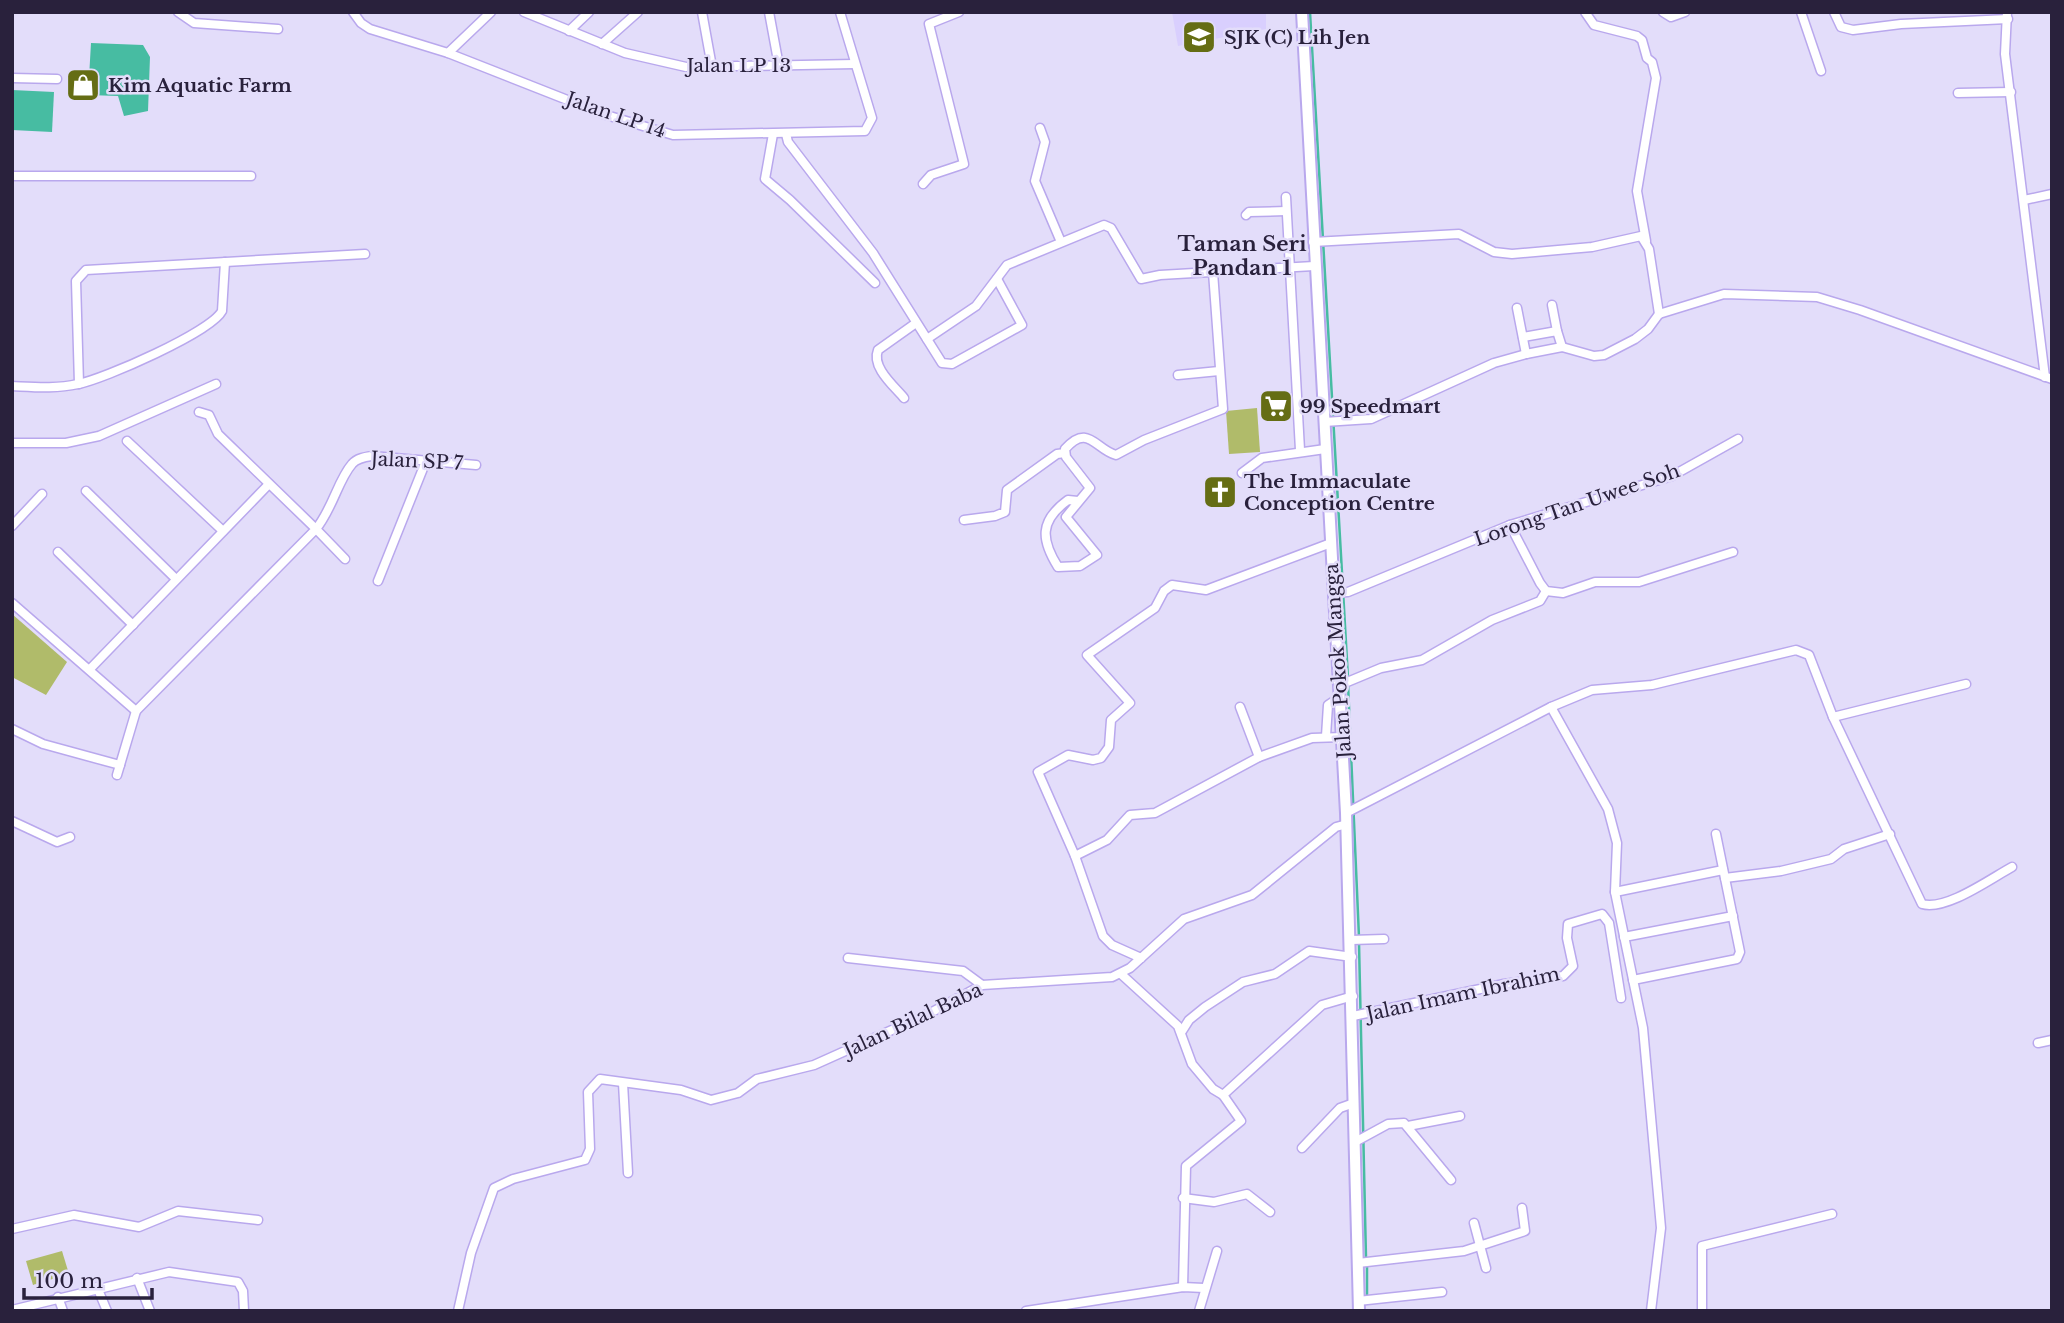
<svg xmlns="http://www.w3.org/2000/svg" width="2064" height="1323" font-family="'Libre Baskerville',serif">
	<style>
		.built { fill: #d9cffe }
		.green { fill: #b0bb6a }
		.water { fill: #47bca2 }
		.lines { fill: none; stroke-linecap: round; stroke-linejoin: round }
		.stream { stroke: #47bca2; stroke-width: 2.5 }
		.minor-casing { stroke: #b9a8ed; stroke-width: 11 }
		.secondary-casing { stroke: #b9a8ed; stroke-width: 14 }
		.minor { stroke: #fff; stroke-width: 8 }
		.secondary { stroke: #fff; stroke-width: 10 }
		.labels { text-anchor: middle; dominant-baseline: central; stroke-width: 5; stroke-linejoin: round; paint-order: stroke }
		.poi-label { font-size: 19px; font-weight: bold; fill: #29213c; stroke: #e3ddfa; text-anchor: start }
		.street-label { font-size: 19px; fill: #29213c; stroke: #e3ddfa }
		.neighbourhood-label { font-size: 21px; font-weight: bold; fill: #29213c; stroke: #e3ddfa }
	</style>
	<rect width="100%" height="100%" fill="#e3ddfa"/>
	<!-- built -->
	<polygon class="built" points="1172,12 1266,12 1266,29 1178,46"/>
	<!-- green -->
	<g class="green">
		<polygon points="1257,408 1260,452 1229,454 1226,411"/>
		<polygon points="12,614 67,662 46,695 12,677"/>
		<polygon points="62,1251 69,1274 33,1285 26,1261"/>
	</g>
	<!-- water -->
	<g class="water">
		<polygon points="91,43 143,45 150,57 148,111 124,116 118,96 88,95"/>
		<polygon points="12,90 54,92 52,132 12,130"/>
	</g>
	<g class="lines">
		<!-- stream -->
		<g class="stream">
			<polyline points="1310,12 1348,678"/>
			<polyline points="1348,684 1359,937"/>
			<polyline points="1359,943 1366,1258"/>
			<polyline points="1367,1265 1367,1297"/>
		</g>
		<!-- minor casing -->
		<g class="minor-casing">
			<g id="minor">
				<polyline points="178,12 194,23 278,29"/>
				<polyline points="353,12 361,23 370,29 448,53 603,114 673,135 865,131 872,118 840,12"/>
				<polyline points="524,12 625,53 686,67 855,64"/>
				<polyline points="702,12 712,67"/>
				<polyline points="769,12 779,66"/>
				<polyline points="1585,12 1594,25 1637,36 1642,40 1647,58 1652,62 1656,78 1637,191 1646,241"/>
				<polyline points="1663,12 1671,17 1685,12"/>
				<polyline points="1801,12 1821,71"/>
				<polyline points="1834,12 1841,27 1853,30 1901,24 2008,19"/>
				<polyline points="2007,12 2005,54 2045,377"/>
				<polyline points="569,31 589,12"/>
				<polyline points="602,44 638,12"/>
				<polyline points="448,53 491,12"/>
				<polyline points="12,78 57,79"/>
				<polyline points="1958,93 2011,92"/>
				<polyline points="1040,128 1045,142 1035,181 1061,242"/>
				<polyline points="773,134 765,179 790,200 875,283"/>
				<polyline points="786,134 788,142 873,253 942,363 952,364 1022,325 997,279"/>
				<polyline points="12,176 251,176"/>
				<polyline points="923,184 931,175 964,164 929,24 959,12"/>
				<polyline points="1286,197 1300,450"/>
				<polyline points="2024,200 2052,194"/>
				<polyline points="1246,215 1249,212 1286,211"/>
				<polyline points="1313,242 1459,234 1494,252 1512,254 1592,247 1641,236 1649,249 1659,314"/>
				<polyline points="1552,305 1557,331"/>
				<polyline points="1517,308 1526,354"/>
				<polyline points="1523,337 1557,331 1562,347"/>
				<polyline points="927,339 976,306 1007,265 1104,225 1111,228 1141,279 1160,275 1314,266"/>
				<polyline points="1178,375 1219,371"/>
				<polyline points="79,384 76,281 86,270 365,254"/>
				<path d="M12 386C34 387 56 389 78 384 104 379 211 332 222 311L225 262"/>
				<path d="M904 398C894 386 871 367 878 350L916 323"/>
				<polyline points="1324,422 1371,419 1494,363 1526,354 1562,347 1594,356 1604,355 1635,339 1648,329 1659,314 1724,294 1817,297 1860,310 2052,379"/>
				<polyline points="127,441 223,531"/>
				<polyline points="12,443 66,443 99,436 216,384"/>
				<polyline points="1242,473 1262,458 1325,449"/>
				<polyline points="86,491 176,579"/>
				<path d="M1078 501 1068 500C1039 521 1041 540 1058 567L1080 566 1097 555 1066 517 1090 488 1066 457 1065 449C1088 423 1095 449 1116 455L1144 440 1223 409 1213 272"/>
				<polyline points="964,520 995,516 1005,512 1007,490 1057,454 1065,453"/>
				<polyline points="1510,525 1540,583 1546,591 1563,593 1595,582 1639,582 1733,552"/>
				<polyline points="12,526 42,494"/>
				<polyline points="58,552 133,625"/>
				<path d="M345 559 316 529C333 508 338 480 352 464 357 458 365 457 372 456L476 465"/>
				<polyline points="378,581 426,461"/>
				<polyline points="1333,593 1348,592 1510,525 1672,476 1738,439"/>
				<polyline points="12,603 136,711 316,529 218,434 209,415 199,412"/>
				<polyline points="90,669 269,484"/>
				<polyline points="1340,685 1381,668 1422,660 1492,620 1540,601 1546,591"/>
				<polyline points="1240,707 1259,757"/>
				<polyline points="1551,707 1608,809 1617,843 1615,892 1643,1028 1661,1228 1651,1311"/>
				<path d="M1833 717 1922 904C1946 911 1990 879 2012 867"/>
				<polyline points="12,729 43,744 120,765"/>
				<polyline points="1326,736 1328,705 1340,697"/>
				<polyline points="117,775 136,711"/>
				<polyline points="1346,813 1551,707 1592,690 1652,685 1796,650 1809,655 1833,717 1966,684"/>
				<polyline points="12,821 57,842 70,837"/>
				<polyline points="1075,856 1107,840 1130,815 1155,813 1259,757 1312,738 1343,737"/>
				<polyline points="1725,878 1781,871 1831,859 1844,849 1890,834"/>
				<polyline points="1615,892 1723,870"/>
				<polyline points="1624,937 1733,916"/>
				<polyline points="1351,940 1384,939"/>
				<polyline points="848,958 963,971 982,985"/>
				<polyline points="1141,958 1112,945 1103,936 1075,856 1038,772 1068,755 1093,760 1101,758 1109,747 1111,720 1130,703 1087,655 1155,608 1164,591 1172,585 1206,590 1331,543"/>
				<polyline points="1121,974 1178,1026 1192,1064 1213,1089 1223,1095 1322,1005 1353,996"/>
				<polyline points="1633,980 1737,959 1740,952 1716,834"/>
				<polyline points="1353,1016 1504,984 1563,976 1573,966 1567,938 1568,924 1602,914 1609,923 1621,998"/>
				<polyline points="1182,1031 1189,1020 1205,1007 1243,982 1275,974 1309,951 1352,957"/>
				<polyline points="2038,1043 2052,1040"/>
				<polyline points="623,1083 628,1173"/>
				<polyline points="1408,1126 1460,1116"/>
				<polyline points="1355,1142 1388,1124 1404,1123 1451,1180"/>
				<polyline points="1302,1148 1340,1108 1354,1103"/>
				<polyline points="1183,1198 1214,1202 1247,1194 1270,1212"/>
				<polyline points="1474,1223 1486,1268"/>
				<polyline points="12,1229 74,1215 139,1227 178,1211 258,1220"/>
				<polyline points="1358,1263 1464,1251 1525,1231 1522,1208"/>
				<polyline points="137,1278 150,1311"/>
				<polyline points="97,1287 107,1311"/>
				<polyline points="1183,1287 1186,1166 1241,1121 1223,1095"/>
				<polyline points="58,1297 63,1311"/>
				<polyline points="1358,1301 1442,1292"/>
				<polyline points="12,1310 169,1272 238,1282 243,1291 244,1311"/>
				<polyline points="458,1311 471,1253 494,1188 513,1179 585,1160 590,1149 588,1092 600,1079 681,1090 711,1100 738,1093 757,1079 814,1065 932,1012 982,985 1112,977 1130,968 1184,919 1252,895 1336,827 1347,824"/>
				<polyline points="1026,1311 1183,1287 1204,1288"/>
				<polyline points="1199,1311 1217,1251"/>
				<polyline points="1702,1311 1702,1246 1832,1214"/>
			</g>
		</g>
		<!-- secondary casing -->
		<g class="secondary-casing">
			<polyline id="secondary" points="1302,12 1346,813 1359,1311"/>
		</g>
		<!-- minor -->
		<use href="#minor" class="minor"/>
		<!-- secondary -->
		<use href="#secondary" class="secondary"/>
	</g>
	<!-- icons -->
	<defs>
		<g id="school-square" transform="scale(1.75)"><rect x="-9" y="-9" width="18" height="18" rx="4" fill="#656d14" stroke="#e3ddfa"/><path d="M0-5L7-2L0 1L-7-2ZM-4 1L0 2.5L4 1V4Q0 6-4 4Z" fill="#fff"/></g>
		<g id="shop-square" transform="scale(1.75)"><rect x="-9" y="-9" width="18" height="18" rx="4" fill="#656d14" stroke="#e3ddfa"/><path d="M-5-2.5h2.3a2.7 3.5 0 0 1 5.4 0H5L5.5 6h-11ZM-1.5-2.5h3a1.5 2.3 0 0 0-3 0Z" fill="#fff"/></g>
		<g id="supermarket-square" transform="scale(1.75)"><rect x="-9" y="-9" width="18" height="18" rx="4" fill="#656d14" stroke="#e3ddfa"/><path d="M-6-5.5h2.5l.6 2H6L4.5 2H-2.5L-4.4-4H-6ZM-1.5 3.2a1.3 1.3 0 1 0 .1 0ZM3 3.2a1.3 1.3 0 1 0 .1 0Z" fill="#fff"/></g>
		<g id="church-square" transform="scale(1.75)"><rect x="-9" y="-9" width="18" height="18" rx="4" fill="#656d14" stroke="#e3ddfa"/><path d="M-1.2-6h2.4v3.5h3.3v2.4h-3.3V6h-2.4V-.1h-3.3v-2.4h3.3Z" fill="#fff"/></g>
	</defs>
	<g fill-rule="evenodd">
		<use href="#school-square" x="1199" y="37"/>
		<use href="#shop-square" x="83" y="85"/>
		<use href="#supermarket-square" x="1276" y="406"/>
		<use href="#church-square" x="1220" y="492"/>
	</g>
	<g class="labels">
		<!-- poi labels -->
		<g class="poi-label">
			<text x="1224" y="37">SJK (C) Lih Jen</text>
			<text x="108" y="85">Kim Aquatic Farm</text>
			<text x="1300" y="406">99 Speedmart</text>
			<text x="1244" y="481">The Immaculate<tspan x="1244" dy="22">Conception Centre</tspan></text>
		</g>
		<!-- street labels -->
		<g class="street-label">
			<text x="739" y="65">Jalan LP 13</text>
			<text transform="translate(616 115) rotate(19)">Jalan LP 14</text>
			<text transform="translate(417 461) rotate(3)">Jalan SP 7</text>
			<text transform="translate(1577 505) rotate(-19)">Lorong Tan Uwee Soh</text>
			<text transform="translate(1338 661) rotate(-94)">Jalan Pokok Mangga</text>
			<text transform="translate(1463 994) rotate(-12)">Jalan Imam Ibrahim</text>
			<text transform="translate(913 1020) rotate(-25)">Jalan Bilal Baba</text>
		</g>
		<!-- neighbourhood labels -->
		<g class="neighbourhood-label">
			<text x="1242" y="244">Taman Seri<tspan x="1242" dy="24">Pandan 1</tspan></text>
		</g>
	</g>
	<!-- border -->
	<rect width="2064" height="1323" fill="none" stroke="#29213c" stroke-width="28"/>
	<!-- scale -->
	<path d="M24 1288v10h128v-10" fill="none" stroke="#29213c" stroke-width="3.5"/>
	<text x="35" y="1288" font-size="21" fill="#29213c" stroke="#e3ddfa" stroke-width="5" paint-order="stroke">100 m</text>
</svg>
